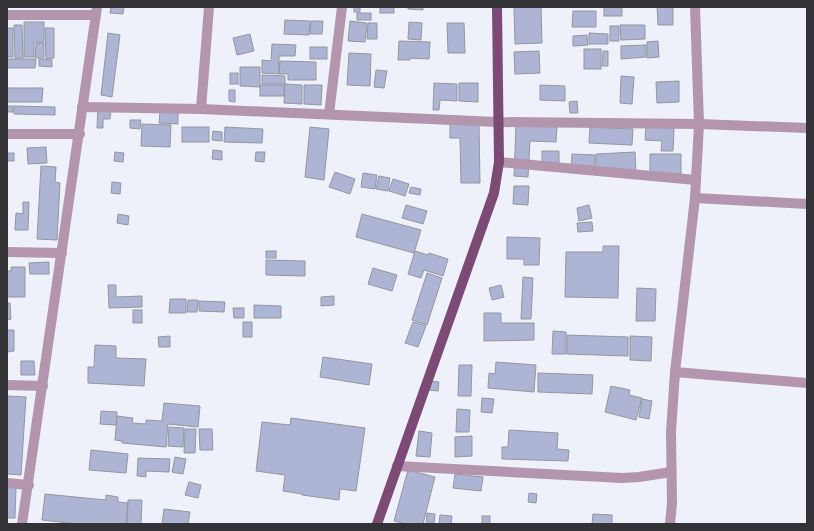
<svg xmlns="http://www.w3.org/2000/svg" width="814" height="531" font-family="'Noto Sans',sans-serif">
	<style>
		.building { fill: #aeb4d4; stroke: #94969f }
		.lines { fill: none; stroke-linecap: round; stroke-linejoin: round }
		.minor { stroke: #b395ad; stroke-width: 10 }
		.major { stroke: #7c4a74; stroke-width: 10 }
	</style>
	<rect width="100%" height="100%" fill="#eef0fa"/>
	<!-- building -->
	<g class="building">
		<polygon points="111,7 124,7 123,14 110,13"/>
		<rect x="354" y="7" width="6" height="5"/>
		<rect x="380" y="7" width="14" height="6"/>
		<polygon points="408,7 423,7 423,10 408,9"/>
		<polygon points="514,7 541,7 542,43 515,44"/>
		<rect x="604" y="7" width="18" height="9"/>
		<polygon points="657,7 673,7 673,25 658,25"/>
		<polygon points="573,11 596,11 596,27 572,27"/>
		<rect x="357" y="13" width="14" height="7"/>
		<polygon points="285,20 310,21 309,35 284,34"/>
		<polygon points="311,21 323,21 322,34 310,34"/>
		<polygon points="350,21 367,23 365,42 348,41"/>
		<polygon points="24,22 44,22 44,42 34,42 34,57 24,57"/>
		<polygon points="409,22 422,23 421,40 408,39"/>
		<polygon points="368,23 377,23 377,39 367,39"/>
		<polygon points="447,23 464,23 465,53 448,53"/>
		<polygon points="14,25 22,25 23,58 15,58"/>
		<polygon points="620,25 645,25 645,39 621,40"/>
		<rect x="610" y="26" width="9" height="15"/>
		<rect x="7" y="28" width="6" height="29"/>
		<polygon points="45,28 54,28 54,58 46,59"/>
		<polygon points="108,33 120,35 112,97 101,95"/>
		<polygon points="589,33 608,34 608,44 589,44"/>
		<polygon points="250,34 254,51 237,55 233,38"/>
		<polygon points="587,35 588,45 573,46 573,36"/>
		<polygon points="399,41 430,42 429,59 410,58 410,60 398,60"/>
		<polygon points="658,41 659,57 647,58 647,42"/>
		<polygon points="36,43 44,43 44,58 35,58"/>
		<polygon points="272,44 296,45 295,56 279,56 279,74 262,73 262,60 271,61"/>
		<polygon points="646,45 646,57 621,59 621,46"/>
		<rect x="310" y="47" width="17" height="12"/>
		<rect x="584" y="49" width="17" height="20"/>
		<polygon points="539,51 540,73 515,74 514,52"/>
		<polygon points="603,51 608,51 608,66 602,66"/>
		<polygon points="349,53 371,54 370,86 347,85"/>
		<polygon points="7,59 36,59 35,68 7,68"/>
		<polygon points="39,59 52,60 52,67 39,66"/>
		<polygon points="280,61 316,62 316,80 288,80 288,74 279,74"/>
		<polygon points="240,67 260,67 260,87 240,86"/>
		<polygon points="376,70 387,71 384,88 374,87"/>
		<rect x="230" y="73" width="8" height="11"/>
		<polygon points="262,75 285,76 285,84 262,84"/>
		<polygon points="621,76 634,77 632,104 620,103"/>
		<polygon points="679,81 679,102 657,103 656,82"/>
		<polygon points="434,83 457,84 457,101 440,100 439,110 433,110"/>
		<polygon points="459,83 478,83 478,102 459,101"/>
		<polygon points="285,84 302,85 302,104 284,103"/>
		<rect x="260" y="85" width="24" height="11"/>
		<polygon points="304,85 322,85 321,105 304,104"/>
		<polygon points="540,85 565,86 565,101 540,100"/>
		<polygon points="7,88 43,88 42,102 7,102"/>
		<polygon points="229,90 235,90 235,102 229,101"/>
		<polygon points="577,101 578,113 570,113 569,102"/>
		<rect x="7" y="106" width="6" height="6"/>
		<polygon points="14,106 55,107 55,115 14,114"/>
		<polygon points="98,107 111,108 110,119 103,119 103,128 97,128"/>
		<polygon points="160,112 178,113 178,124 159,123"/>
		<polygon points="130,120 141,120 140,129 130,128"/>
		<polygon points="142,124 171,125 170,147 141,146"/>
		<polygon points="450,124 479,124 480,183 461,183 460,138 450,138"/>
		<polygon points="516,126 557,127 556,142 530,141 528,177 514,176"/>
		<rect x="182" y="127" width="27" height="15"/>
		<polygon points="225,127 263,129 262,143 224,142"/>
		<polygon points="310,127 329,129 324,180 305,177"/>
		<polygon points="590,127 633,129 632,145 589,143"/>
		<polygon points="646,127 674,128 673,151 661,151 662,141 645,140"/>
		<polygon points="213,131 222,132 222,141 212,140"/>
		<polygon points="46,147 47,163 28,164 27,148"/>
		<polygon points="213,150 222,151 222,160 212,159"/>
		<polygon points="542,151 559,151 559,165 542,164"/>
		<polygon points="115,152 124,153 123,162 114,161"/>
		<polygon points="256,152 265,152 264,162 255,161"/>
		<polygon points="635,152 636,174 596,175 596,154"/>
		<rect x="7" y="153" width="7" height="8"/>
		<polygon points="572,154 595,155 595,171 571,170"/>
		<polygon points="650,154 681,154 681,174 650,173"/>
		<polygon points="41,166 56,167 55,182 60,183 57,240 37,239"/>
		<polygon points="335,172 355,179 350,194 329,187"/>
		<polygon points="363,173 377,175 375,189 361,187"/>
		<polygon points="379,176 390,178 388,191 376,189"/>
		<polygon points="393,179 409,184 405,196 389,191"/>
		<polygon points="112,182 121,183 120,194 111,193"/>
		<polygon points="514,186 529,186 528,205 513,204"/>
		<polygon points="411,187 421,189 420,195 409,193"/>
		<polygon points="23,202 29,202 28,230 15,230 16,213 23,214"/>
		<polygon points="406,205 427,211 423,224 402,218"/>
		<polygon points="589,205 592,218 579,221 577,208"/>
		<polygon points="118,214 129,216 128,225 117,223"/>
		<polygon points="362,214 421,230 414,253 356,237"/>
		<polygon points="592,222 593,231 578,232 577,223"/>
		<polygon points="507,237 540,238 539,265 524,265 524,259 507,259"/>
		<polygon points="603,246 619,246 618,298 565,297 566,252 603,252"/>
		<rect x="266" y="251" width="10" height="7"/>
		<polygon points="415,251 428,255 429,253 448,259 443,276 424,270 421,278 408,274"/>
		<polygon points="266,260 305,261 305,276 266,275"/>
		<polygon points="49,262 49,274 30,274 29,263"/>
		<polygon points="11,267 25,267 25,297 7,297 7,271 11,271"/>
		<polygon points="373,268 397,275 392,291 368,284"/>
		<polygon points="427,273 442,278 427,325 412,320"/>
		<polygon points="523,277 533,278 531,319 521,319"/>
		<polygon points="108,285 116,285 116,297 142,296 142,307 109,308"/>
		<polygon points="501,285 504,297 492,300 489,288"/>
		<polygon points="637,288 656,289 655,321 636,321"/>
		<polygon points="334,296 334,305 321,306 321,297"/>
		<polygon points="170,299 186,299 186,313 169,313"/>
		<polygon points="188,300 198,300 197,312 187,312"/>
		<polygon points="199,301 225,302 224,312 199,311"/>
		<polygon points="7,303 10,303 11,319 7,320"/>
		<polygon points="254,305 281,306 281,318 254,318"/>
		<polygon points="233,308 244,308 244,318 234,318"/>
		<rect x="133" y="310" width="9" height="13"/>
		<polygon points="484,313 501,313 501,323 534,323 534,340 484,341"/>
		<rect x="243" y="322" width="9" height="15"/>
		<polygon points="413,322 426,326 418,347 405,343"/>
		<polygon points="7,330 14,330 14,351 7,352"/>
		<polygon points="553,331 566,332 566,354 552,354"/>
		<polygon points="567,335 628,337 628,356 567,354"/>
		<polygon points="170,336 170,347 159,347 158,337"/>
		<polygon points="630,336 652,337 651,361 630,360"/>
		<polygon points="95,345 116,346 116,358 146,359 144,386 88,383 88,367 94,367"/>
		<polygon points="323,357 372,364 369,385 320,377"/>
		<polygon points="21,361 34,361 35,375 21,375"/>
		<polygon points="496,362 536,365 534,392 488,388 489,373 495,374"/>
		<polygon points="459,365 472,365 471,396 458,396"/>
		<polygon points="538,373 593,375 592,394 538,392"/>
		<polygon points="430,381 439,382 438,391 429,390"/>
		<polygon points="611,386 630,390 629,395 642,398 636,420 605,412"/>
		<polygon points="7,396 26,397 21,475 7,474"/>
		<polygon points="482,398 494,399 492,413 481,412"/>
		<polygon points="642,399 652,401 649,419 639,417"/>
		<polygon points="164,403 200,406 198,427 168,424 166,447 122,443 122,441 115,440 117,416 133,418 132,423 146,424 146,420 162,421"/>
		<polygon points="457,409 470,410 469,432 456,432"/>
		<polygon points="101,411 117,412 116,425 100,424"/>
		<polygon points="291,418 365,428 356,491 340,489 339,500 302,495 302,494 283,491 285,475 256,471 262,422 290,425"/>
		<polygon points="169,427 184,428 183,447 168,446"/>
		<polygon points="185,429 196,429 195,453 184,453"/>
		<polygon points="199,429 212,429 213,450 200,450"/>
		<polygon points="509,430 558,433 557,449 569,450 568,461 502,459 502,447 508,447"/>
		<polygon points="419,431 432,433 430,457 416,456"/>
		<polygon points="472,436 472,456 455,457 455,437"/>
		<polygon points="91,450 128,454 126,473 89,470"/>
		<polygon points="175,457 186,459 183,474 172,472"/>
		<polygon points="138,458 170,459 169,472 146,471 146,477 137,476"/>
		<polygon points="408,470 435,477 423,524 406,524 394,521"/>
		<polygon points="455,474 483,477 481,491 453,488"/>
		<polygon points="189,482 201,485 198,498 185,495"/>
		<polygon points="7,487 16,487 15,518 7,518"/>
		<polygon points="529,493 537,494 536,503 528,502"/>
		<polygon points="45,494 106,500 106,495 118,497 118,502 128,503 126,524 77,524 42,520"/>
		<polygon points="128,500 142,500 141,524 127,524"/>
		<polygon points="164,509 190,512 188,524 162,524"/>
		<polygon points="427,513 435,514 434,524 426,524"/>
		<polygon points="593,514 612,515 612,524 592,524"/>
		<polygon points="440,515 452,516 451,524 439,524"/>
		<rect x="482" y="516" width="8" height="8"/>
	</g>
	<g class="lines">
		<!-- minor -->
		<g class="minor">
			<polyline points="7,15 96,15"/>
			<polyline points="82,107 201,109 497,122 699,124 807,128"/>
			<polyline points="201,109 209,7"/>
			<polyline points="329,114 342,7"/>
			<polyline points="7,134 80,134"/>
			<polyline points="499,162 696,180"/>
			<polyline points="695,198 807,204"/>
			<polyline points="7,252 62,253"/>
			<polyline points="675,372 807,383"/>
			<polyline points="7,385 43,386"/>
			<polyline points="397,466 622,478 639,477 671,472"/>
			<polyline points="7,483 29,485"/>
			<polyline points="22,524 97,7"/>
			<polyline points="670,524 672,503 671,432 675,372 695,198 699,124 695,7"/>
		</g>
		<!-- major -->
		<polyline class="major" points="377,524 494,193 499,162 497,7"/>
	</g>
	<!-- border -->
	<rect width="814" height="531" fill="none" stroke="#333337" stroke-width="16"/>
</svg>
